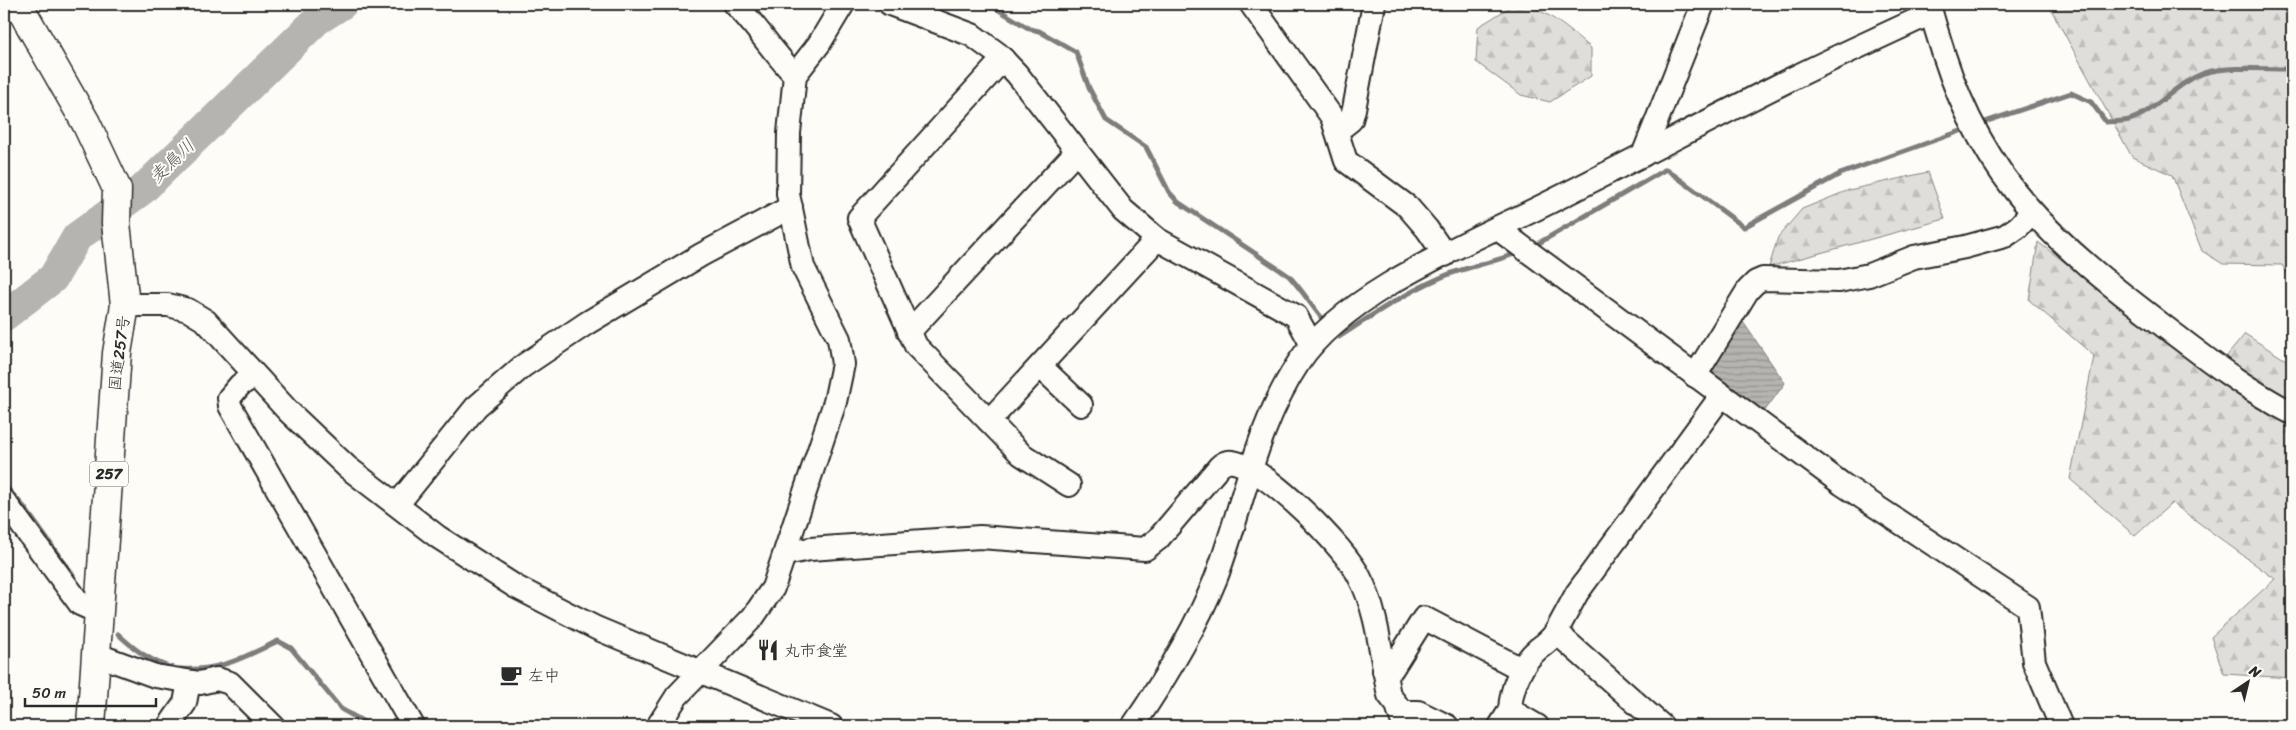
<svg xmlns="http://www.w3.org/2000/svg" width="2296" height="730" font-family="Sriracha,'Klee One',sans-serif">
	<style>
		.forest { fill: url(#forest-firs); stroke: #858482 }
		.water { fill: url(#water-rules); stroke: #7e7d7b }
		.lines { fill: none; stroke-linecap: round; stroke-linejoin: round }
		.stream { stroke: #7e7d7b; stroke-width: 5 }
		.river { stroke: #b5b4b1; stroke-width: 31 }
		.minor-casing { stroke: #2b2b2b; stroke-width: 26 }
		.highway-casing { stroke: #2b2b2b; stroke-width: 31 }
		.minor { stroke: #fdfcf7; stroke-width: 22 }
		.highway { stroke: #fdfcf7; stroke-width: 28 }
		.labels { text-anchor: middle; dominant-baseline: central; stroke-width: 4; stroke-linejoin: round; paint-order: stroke }
		.shield { fill: #fdfcf7; stroke: #6a6a68; stroke-width: 1 }
		.shield-label { font-size: 15px; font-weight: bold; fill: #2b2b2b }
		.street-label { font-size: 16px; fill: #2b2b2b; stroke: #fdfcf7 }
		.poi-label { font-size: 16px; fill: #2b2b2b; stroke: #fdfcf7; text-anchor: start }
		.water-label { font-size: 18px; font-style: italic; fill: #5b5b5a; stroke: #fdfcf7 }
	</style>
	<defs>
		<pattern id="forest-firs" width="22" height="20" patternUnits="userSpaceOnUse" patternTransform="scale(1.25)"><rect width="22" height="20" fill="#dfdeda"/><path d="M5 1l3.5 6h-7zM16 11l3.5 6h-7z" fill="#c0bfbb"/></pattern>
		<pattern id="water-rules" width="6" height="5" patternUnits="userSpaceOnUse" patternTransform="scale(1.25)"><rect width="6" height="5" fill="#b5b4b1"/><path d="M0 2.5h6" fill="none" stroke="#939390"/></pattern>
	</defs>
	<rect width="100%" height="100%" fill="#fdfcf7"/>
	<filter id="ink" filterUnits="userSpaceOnUse"><feTurbulence type="fractalNoise" baseFrequency=".02" numOctaves="2"/><feDisplacementMap in="SourceGraphic" scale="10" xChannelSelector="R" yChannelSelector="G"/><feConvolveMatrix kernelMatrix="1 2 1 2 8 2 1 2 1" color-interpolation-filters="sRGB"/></filter>
	<g filter="url(#ink)">
		<!-- forest -->
		<g class="forest">
			<path d="M1515 4C1541 4 1572 32 1591 48V76L1550 102 1521 95 1476 62 1478 27Z"/>
			<polygon points="2048,4 2292,4 2292,281 2282,265 2223,264 2202,251 2172,175 2132,157"/>
			<polygon points="1928,172 1945,219 1769,267 1778,237 1802,209 1849,190"/>
			<polygon points="2038,242 2212,374 2245,334 2292,364 2292,678 2224,674 2211,637 2275,579 2172,503 2135,536 2070,479 2094,356 2029,300"/>
		</g>
		<!-- water -->
		<polygon class="water" points="1739,320 1743,322 1785,383 1764,412 1712,378 1710,365"/>
		<g class="lines">
			<!-- stream -->
			<g class="stream">
				<path d="M989 4 1030 29 1039 31 1076 52 1089 88 1106 120 1146 147 1169 192 1178 202 1289 276C1303 291 1313 308 1326 323"/>
				<path d="M1979 124 2071 93 2091 102 2106 122C2113 121 2122 122 2129 120 2157 111 2174 84 2204 73 2227 66 2267 69 2292 69"/>
				<polyline points="1532,247 1666,169 1744,227 1840,174 1969,128"/>
				<path d="M1334 332 1339 337C1372 315 1405 293 1442 277 1467 266 1494 263 1519 252"/>
				<polyline points="4,485 24,507 73,575"/>
				<path d="M118 634C135 650 150 661 172 668"/>
				<path d="M180 669C219 672 244 657 278 641L291 648 341 709 371 726"/>
			</g>
			<!-- river -->
			<polyline class="river" points="4,316 53,278 77,237 142,190 317,20 342,4"/>
			<!-- minor casing -->
			<g class="minor-casing">
				<g id="minor">
					<path d="M735 4C757 26 773 53 795 75"/>
					<polyline points="890,4 972,35 998,54 1017,74 1123,210 1157,239 1296,316 1312,345"/>
					<polyline points="1251,4 1332,117 1346,161 1408,207 1427,229 1445,255"/>
					<path d="M1929 4C1933 21 1939 38 1944 55 1985 183 2057 245 2161 324 2203 356 2245 389 2292 413"/>
					<polyline points="1003,59 859,218 916,346 1021,454 1069,485"/>
					<polyline points="1337,131 1351,120 1354,109 1374,4"/>
					<polyline points="1643,155 1703,4"/>
					<polyline points="1498,229 1842,484 2028,607 2034,662 2061,726"/>
					<polyline points="125,305 168,305 188,310 206,321 288,411 347,467 438,537 516,587 596,628 831,726"/>
					<polyline points="909,332 1077,151"/>
					<polyline points="1040,366 1081,405"/>
					<polyline points="254,376 240,385 229,398 230,406 413,726"/>
					<polyline points="1695,376 1748,290 1756,282 1763,279 1839,281 1869,275 1914,257 1965,247 2005,236 2018,227 2032,212"/>
					<polyline points="989,421 1157,239"/>
					<polyline points="4,501 80,604 98,612"/>
					<polyline points="397,505 476,407 523,366 587,323 701,255 791,207"/>
					<path d="M785 554 810 549 980 537 1145 549 1158 539 1219 467C1223 463 1227 461 1233 462 1265 467 1346 548 1360 578 1378 612 1381 658 1389 695L1397 705 1404 726"/>
					<polyline points="95,654 155,676 200,683 217,679 230,683 273,726"/>
					<polyline points="1384,671 1392,669 1424,618 1521,669"/>
					<path d="M1510 710C1511 689 1521 663 1538 649 1546 643 1552 639 1557 630"/>
					<polyline points="1399,712 1418,712 1447,726"/>
					<polyline points="169,726 185,703 189,682"/>
					<polyline points="658,726 677,696 753,617 773,588 835,402 843,364 839,339 803,267 788,194 789,133 795,75 819,44 843,4"/>
					<path d="M1133 726C1165 679 1195 630 1216 578 1243 506 1256 426 1299 362 1347 289 1483 237 1560 197 1636 159 1711 119 1787 81 1835 57 1883 36 1931 13"/>
					<polyline points="1500,726 1510,710 1537,726"/>
					<polyline points="1662,726 1566,641 1557,630 1577,593 1722,395"/>
				</g>
			</g>
			<!-- highway casing -->
			<g class="highway-casing">
				<polyline id="highway" points="18,4 86,123 117,189 116,223 125,305 117,353 91,726"/>
			</g>
			<!-- minor -->
			<use href="#minor" class="minor"/>
			<!-- highway -->
			<use href="#highway" class="highway"/>
		</g>
	</g>
	<!-- icons -->
	<defs>
		<g id="restaurant-bare" transform="scale(1.725)"><path d="M-5-6h1v4h1v-4h1v4h1v-4h1v5L-1.5 .5V6h-2V.5L-5-1ZM5-6V6H3V1.5H1.5Q1.5-4 5-6Z" fill="#2b2b2b" stroke="#fdfcf7" stroke-width="2.5" paint-order="stroke"/></g>
		<g id="cafe-bare" transform="scale(1.725)"><path d="M-5.5-4.5H6V0H3Q3 3.5 0 3.5H-2.5Q-5.5 3.5-5.5 0ZM3-3.2v2h1.7v-2ZM-6 4.5H4V6H-6Z" fill="#2b2b2b" stroke="#fdfcf7" stroke-width="2.5" paint-order="stroke"/></g>
	</defs>
	<g fill-rule="evenodd">
		<use href="#restaurant-bare" x="768" y="650"/>
		<use href="#cafe-bare" x="511" y="675"/>
	</g>
	<g class="labels">
		<!-- shield labels -->
		<rect class="shield" x="90" y="461.5" width="38" height="25" rx="4"/>
		<g class="shield-label">
			<text x="109" y="474">257</text>
		</g>
		<!-- street labels -->
		<g class="street-label">
			<text transform="translate(119 353) rotate(-83)">国道257号</text>
		</g>
		<!-- poi labels -->
		<g class="poi-label">
			<text x="784" y="650">丸市食堂</text>
			<text x="528" y="675">左中</text>
		</g>
		<!-- water labels -->
		<g class="water-label">
			<text transform="translate(172 161) rotate(-44)">麦鳥川</text>
		</g>
	</g>
	<!-- margin -->
	<rect width="2296" height="730" fill="none" stroke="#fdfcf7" stroke-width="20"/>
	<rect x="10" y="10" width="2276" height="710" fill="none" stroke="#2b2b2b" stroke-width="2" filter="url(#ink)"/>
	<!-- north arrow -->
	<g transform="translate(2248 682) rotate(35)" stroke="#fdfcf7" stroke-width="4" paint-order="stroke">
	<path d="M0-4L9 19L0 12L-9 19Z" fill="#2b2b2b"/>
	<text y="-8" font-size="14" font-weight="bold" text-anchor="middle" fill="#2b2b2b">N</text>
	</g>
	<!-- scale -->
	<path d="M25 698v8h131v-8" fill="none" stroke="#2b2b2b" stroke-width="2.5"/>
	<text x="32" y="698" font-size="15" fill="#2b2b2b" stroke="#fdfcf7" stroke-width="4" paint-order="stroke">50 m</text>
</svg>
